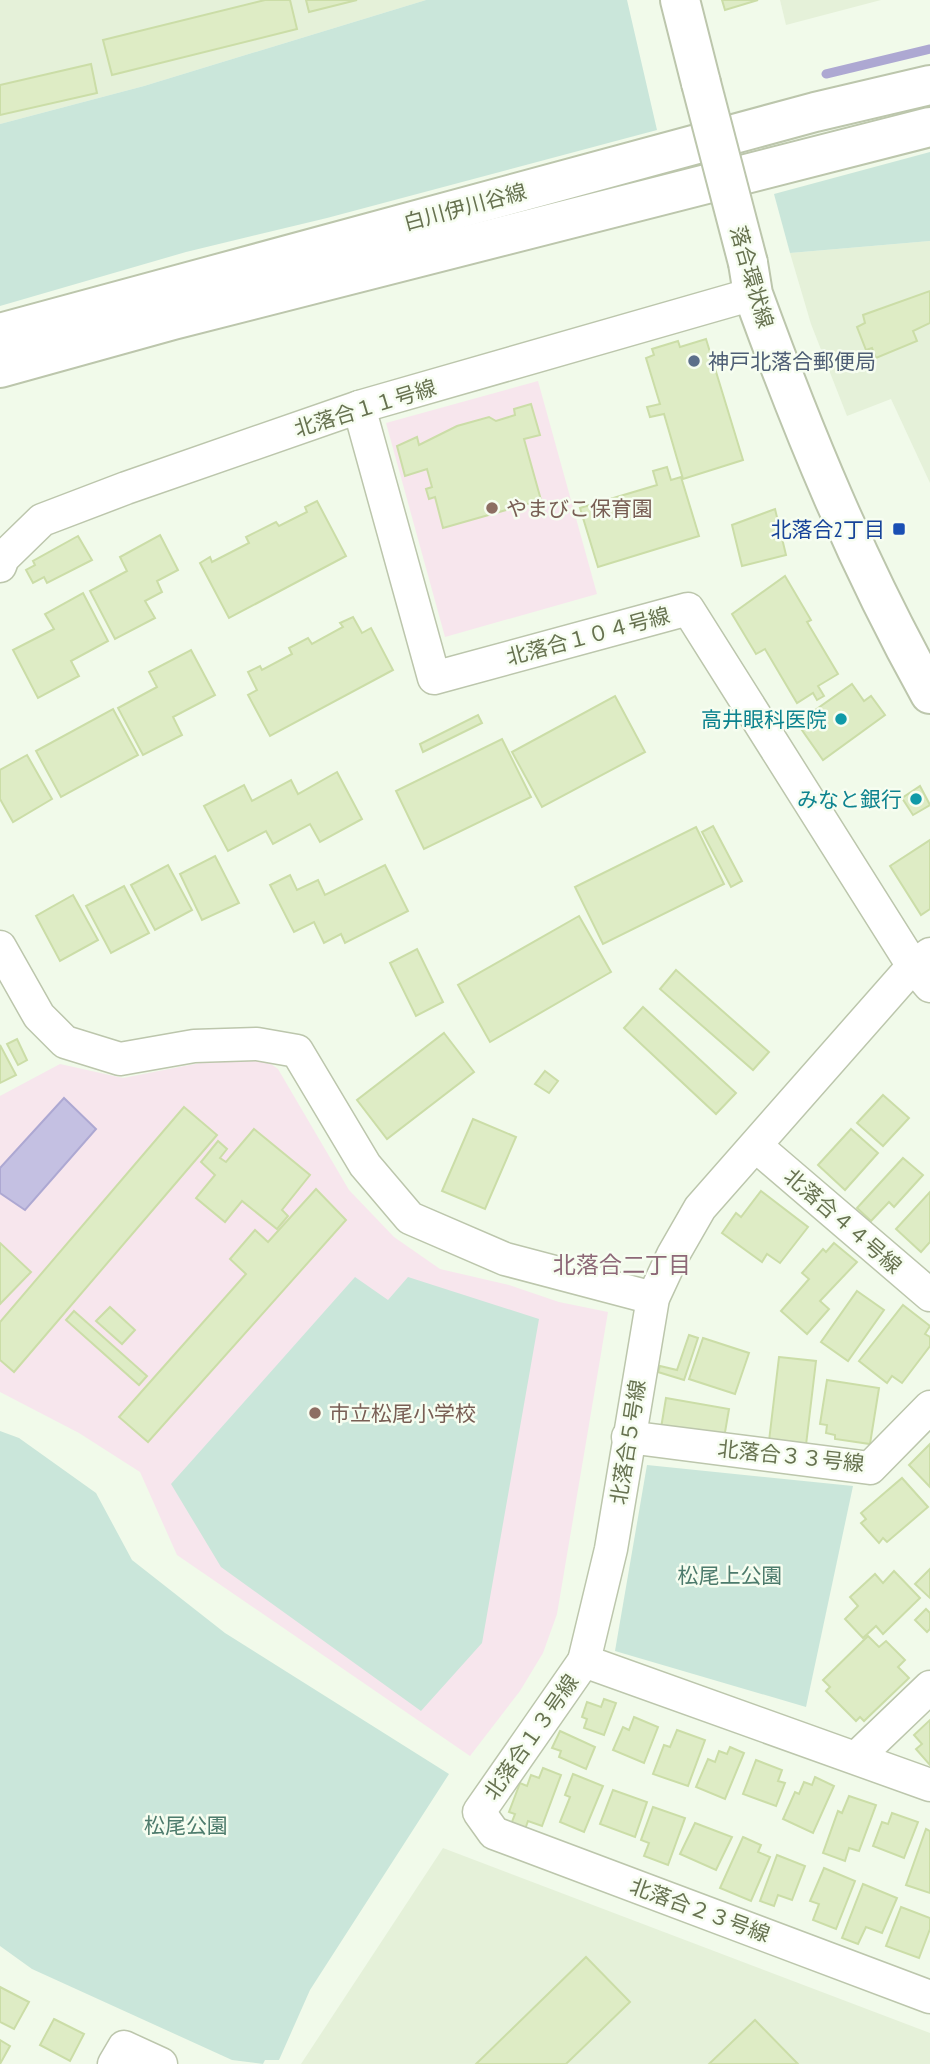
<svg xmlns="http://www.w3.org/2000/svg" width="930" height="2064" font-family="'PT Sans Narrow','Noto Sans JP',sans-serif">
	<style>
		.residential { fill: #e5f1d9 }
		.education { fill: #f7e6ed }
		.green { fill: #cae6da }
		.water { fill: #c4c0e2; stroke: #ada8d2; stroke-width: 2 }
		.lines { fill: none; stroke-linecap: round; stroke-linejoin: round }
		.stream { stroke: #ada8d2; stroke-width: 9 }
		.building { fill: #deecc5; stroke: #cbdda7; stroke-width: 2 }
		.minor-casing { stroke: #bcc6ac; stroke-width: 35 }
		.tertiary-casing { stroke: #bcc6ac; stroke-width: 42 }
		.minor { stroke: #fff; stroke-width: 32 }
		.tertiary { stroke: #fff; stroke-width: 38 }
		.tertiary-bridge-casing { stroke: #bcc6ac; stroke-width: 42; stroke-linecap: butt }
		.tertiary-bridge { stroke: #fff; stroke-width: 38 }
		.service-dot { fill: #5c6f8a; stroke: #f6fdf0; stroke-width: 2.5 }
		.education-dot { fill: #8d6e63; stroke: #f6fdf0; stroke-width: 2.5 }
		.transit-dot { fill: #1a4fb4; stroke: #f6fdf0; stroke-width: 2.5 }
		.culture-dot { fill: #0f9aa8; stroke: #f6fdf0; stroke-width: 2.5 }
		.labels { text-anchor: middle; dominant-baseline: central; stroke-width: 5; stroke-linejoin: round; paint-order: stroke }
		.street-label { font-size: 21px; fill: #677250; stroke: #f6fdf0 }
		.service-label { font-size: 21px; fill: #4e5e75; stroke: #f6fdf0; text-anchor: start }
		.education-label { font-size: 21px; fill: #785e54; stroke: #f6fdf0; text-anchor: start }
		.transit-label { font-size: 21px; fill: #164399; stroke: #f6fdf0; text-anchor: end }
		.culture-label { font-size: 21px; fill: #0d838f; stroke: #f6fdf0; text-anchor: end }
		.park-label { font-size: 21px; fill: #4d7b6c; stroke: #f6fdf0 }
		.neighbourhood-label { font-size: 23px; fill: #8d6877; stroke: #f6fdf0 }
	</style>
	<rect width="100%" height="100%" fill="#f1faea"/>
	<!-- residential -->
	<g class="residential">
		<polygon points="0,0 426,0 144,86 0,124"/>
		<polygon points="780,0 881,0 786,25"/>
		<polygon points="930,241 930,483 891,399 847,416 811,324 790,253"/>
		<polygon points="443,1848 930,2033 930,2064 301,2064"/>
	</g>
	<!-- education -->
	<g class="education">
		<polygon points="538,381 597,594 445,637 386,423"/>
		<polygon points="261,1057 278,1069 349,1190 394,1237 440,1269 509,1285 559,1302 608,1312 557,1614 543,1653 520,1691 470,1756 177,1555 140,1472 79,1433 0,1392 0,1096 60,1064 123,1078 210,1061"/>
	</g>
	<!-- green -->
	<g class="green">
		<polygon points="426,0 627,0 657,130 327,218 186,252 0,306 0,124 144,86"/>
		<polygon points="930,152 930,241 790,253 774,194"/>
		<polygon points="355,1277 388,1300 408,1277 539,1319 482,1643 421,1711 221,1567 171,1484"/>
		<polygon points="0,1431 19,1438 96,1493 132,1560 225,1633 449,1774 310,1990 279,2060 265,2060 263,2064 232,2060 32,1969 0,1946"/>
		<polygon points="647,1465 853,1486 806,1707 615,1651"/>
	</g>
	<!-- water -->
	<polygon class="water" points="64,1098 96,1129 25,1210 0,1193 0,1168"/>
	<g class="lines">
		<!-- stream -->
		<polyline class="stream" points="826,74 930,49"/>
	</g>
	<!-- building -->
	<g class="building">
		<polygon points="265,0 290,0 297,29 112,75 103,40"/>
		<polygon points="306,0 357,0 309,12"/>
		<polygon points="722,0 758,0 725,10"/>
		<polygon points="91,64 97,93 0,115 0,85"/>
		<polygon points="930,291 930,323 913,331 917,341 876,358 872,348 866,350 857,327 865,323 863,315"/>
		<polygon points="706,339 743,460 683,479 664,414 650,417 647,407 660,404 646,358 654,355 652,349 678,341 680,347"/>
		<polygon points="531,404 540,435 524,439 541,500 443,528 435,497 429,499 426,489 432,487 427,469 405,476 397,446 417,437 419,445 457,426 489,417 496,421 515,415 514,409"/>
		<polygon points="667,467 671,480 681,477 699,536 598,567 580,508 657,485 653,471"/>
		<polygon points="317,501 346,556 229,618 200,563 210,557 212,562 249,543 246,537 276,522 279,526 307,512 305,507"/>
		<polygon points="775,509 786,555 742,566 732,525"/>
		<polygon points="160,535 178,570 157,581 162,592 145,601 155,618 115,639 90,591 127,571 120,557"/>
		<polygon points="78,536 92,560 47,583 44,577 33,583 26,570 35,565 33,561"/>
		<polygon points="785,576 811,620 807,622 838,674 818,686 824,696 817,700 813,693 797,703 765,649 756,654 732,614"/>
		<polygon points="83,593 108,641 71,661 79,676 38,698 13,650 54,629 45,614"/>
		<polygon points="353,617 362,633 371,628 393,670 270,736 248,695 257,690 248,672 260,666 262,670 292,654 289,648 308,638 312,644 343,627 340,623"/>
		<polygon points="191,650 215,695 173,717 182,735 143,755 118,708 157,687 149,672"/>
		<polygon points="852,684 864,701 871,696 885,715 823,760 797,723"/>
		<polygon points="615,696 645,752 542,807 512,752"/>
		<polygon points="113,709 138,755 61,797 36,751"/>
		<polygon points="478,715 482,723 423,752 420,744"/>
		<polygon points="502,739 531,797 424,849 396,791"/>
		<polygon points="27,755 52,799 13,822 0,799 0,770"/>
		<polygon points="337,772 362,819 320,842 310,824 273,844 266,831 228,851 204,806 244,785 252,801 291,780 298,794"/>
		<polygon points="920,786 930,805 913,815 902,798"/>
		<polygon points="713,826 742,881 731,887 702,832"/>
		<polygon points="696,827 724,884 603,944 575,887"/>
		<polygon points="930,840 930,909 921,915 890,866"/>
		<polygon points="215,856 239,903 202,920 180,874"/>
		<polygon points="168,865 192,910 155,930 131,885"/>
		<polygon points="385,865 408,911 345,943 341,934 324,943 314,922 294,932 270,885 290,875 297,890 318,880 325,895"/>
		<polygon points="124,886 149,933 111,953 86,906"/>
		<polygon points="73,895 98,940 60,961 36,916"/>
		<polygon points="579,916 611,972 490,1042 458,985"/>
		<polygon points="417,949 443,1002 416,1016 390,963"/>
		<polygon points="676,970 769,1052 753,1070 660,989"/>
		<polygon points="643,1007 736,1093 716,1114 624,1028"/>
		<polygon points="444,1033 474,1072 387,1139 357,1100"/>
		<polygon points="17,1039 27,1060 18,1065 7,1044"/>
		<polygon points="0,1045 16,1075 0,1083"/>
		<polygon points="545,1071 558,1081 549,1093 535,1084"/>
		<polygon points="883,1095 909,1118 883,1146 857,1123"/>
		<polygon points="184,1107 217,1135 14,1372 0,1360 0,1322"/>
		<polygon points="473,1119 516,1137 485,1209 442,1191"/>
		<polygon points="254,1129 310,1175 282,1210 288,1216 277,1229 242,1201 225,1222 196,1198 215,1175 201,1162 218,1141 227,1149 220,1158 226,1162"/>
		<polygon points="851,1129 878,1153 845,1190 818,1165"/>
		<polygon points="903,1158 923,1175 894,1207 889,1202 871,1221 857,1208"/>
		<polygon points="316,1189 346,1220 148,1442 119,1417 246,1274 230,1259 255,1230 268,1242"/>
		<polygon points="761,1191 808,1227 780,1263 767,1254 762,1262 722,1233 736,1213 741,1217"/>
		<polygon points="930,1192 930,1242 921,1252 896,1229"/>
		<polygon points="0,1243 31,1272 0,1304"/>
		<polygon points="834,1243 857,1262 820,1301 829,1309 807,1334 781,1311 809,1279 802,1273 823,1249 826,1252"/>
		<polygon points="857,1291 884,1310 848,1361 821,1342"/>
		<polygon points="903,1305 930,1326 925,1334 930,1337 930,1346 902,1383 892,1376 887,1383 859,1361"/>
		<polygon points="110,1307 135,1330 122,1344 96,1321"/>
		<polygon points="74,1311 147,1376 139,1385 66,1320"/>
		<polygon points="689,1335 698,1338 684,1380 658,1372 660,1366 677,1370"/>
		<polygon points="703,1338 749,1353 735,1394 689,1379"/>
		<polygon points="779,1357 816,1361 806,1445 769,1441"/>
		<polygon points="827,1380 879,1388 870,1444 835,1439 835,1435 826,1433 827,1425 820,1424"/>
		<polygon points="666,1398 729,1409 724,1438 661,1428"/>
		<polygon points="930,1444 930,1487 909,1465"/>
		<polygon points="902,1478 928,1507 887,1542 883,1538 879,1543 861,1523 866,1519 861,1513"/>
		<polygon points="930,1569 930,1598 915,1584"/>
		<polygon points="894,1571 920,1598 883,1634 876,1626 863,1638 845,1619 858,1606 850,1597 875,1574 883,1583"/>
		<polygon points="926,1609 930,1613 930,1629 927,1632 915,1620"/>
		<polygon points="868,1636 879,1647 886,1641 905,1660 898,1667 909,1678 864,1721 860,1717 856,1721 826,1691 830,1687 823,1680"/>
		<polygon points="604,1699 616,1703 604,1735 584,1728 587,1719 582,1717 587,1702 601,1707"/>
		<polygon points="634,1717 658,1727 644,1763 613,1750 623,1727 629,1730"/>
		<polygon points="930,1720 930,1765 916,1749 922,1744 914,1735"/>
		<polygon points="677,1730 705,1740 688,1786 653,1774 664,1745 670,1747"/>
		<polygon points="560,1731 595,1747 586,1769 559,1757 561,1751 552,1748"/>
		<polygon points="730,1747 744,1753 725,1799 696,1787 708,1759 715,1762 719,1751 727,1754"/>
		<polygon points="756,1760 782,1770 778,1781 785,1783 776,1806 743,1794"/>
		<polygon points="543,1768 561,1775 542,1826 528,1821 524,1832 510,1827 515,1814 509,1812 520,1783 527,1786 531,1775 539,1778"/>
		<polygon points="573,1774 603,1786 584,1832 560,1822 570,1797 565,1795"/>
		<polygon points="815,1777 834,1786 813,1833 783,1819 795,1792 799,1794 804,1782 812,1785"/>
		<polygon points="613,1790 647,1802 635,1837 600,1824"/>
		<polygon points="849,1796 876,1805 859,1851 849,1848 845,1861 823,1853 838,1811 842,1813"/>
		<polygon points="653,1807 685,1818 668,1865 644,1856 649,1843 641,1840"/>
		<polygon points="892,1813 918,1822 904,1858 873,1846 882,1822 888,1824"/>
		<polygon points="695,1823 732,1837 716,1870 680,1854"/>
		<polygon points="926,1829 930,1831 930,1893 906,1885"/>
		<polygon points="743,1837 761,1845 758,1852 770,1857 751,1901 720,1888"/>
		<polygon points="777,1855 805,1866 792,1900 778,1895 774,1906 760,1901"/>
		<polygon points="824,1868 855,1881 836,1929 813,1920 819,1904 810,1901"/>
		<polygon points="863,1884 897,1898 882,1933 866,1927 858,1944 842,1938"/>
		<polygon points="901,1907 930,1918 930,1929 919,1958 886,1946"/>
		<polygon points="586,1957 630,2002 566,2064 476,2064"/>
		<polygon points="0,1987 29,2002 14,2029 0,2022"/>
		<polygon points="54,2019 84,2034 70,2061 40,2045"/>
		<polygon points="755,2020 798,2064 709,2064"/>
		<polygon points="0,2040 10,2046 0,2064"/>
	</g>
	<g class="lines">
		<!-- minor casing -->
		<g class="minor-casing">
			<g id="minor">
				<polyline points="359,407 434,678 688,609 913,966 930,986"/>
				<polyline points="0,566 3,558 42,520 126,488 359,407 753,294"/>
				<polyline points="0,947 39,1016 65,1042 120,1059 194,1046 257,1044 297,1051 365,1165 410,1218 505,1259 653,1298"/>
				<polyline points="930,954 913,966 700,1208 673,1255 653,1298 611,1549 584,1661 930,1785"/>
				<polyline points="756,1146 930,1295"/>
				<polyline points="628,1437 870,1468 930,1407"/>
				<polyline points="584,1661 479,1812 494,1833 930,1997"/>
				<polyline points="857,1757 930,1687"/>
				<polyline points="114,2064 124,2047 161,2064"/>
			</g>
		</g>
		<!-- tertiary casing -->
		<g class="tertiary-casing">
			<g id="tertiary">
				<polyline points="680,0 701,83"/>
				<path d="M748 263 753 294C804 434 857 563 930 694"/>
				<polyline points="0,333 815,112 930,85"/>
				<polyline points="0,368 173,320 930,127"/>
			</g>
		</g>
		<!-- minor -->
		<use href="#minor" class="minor"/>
		<!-- tertiary -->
		<use href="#tertiary" class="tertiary"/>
		<!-- tertiary-bridge casing -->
		<g class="tertiary-bridge-casing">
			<polyline id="tertiary-bridge" points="701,83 748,263"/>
		</g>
		<!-- tertiary-bridge -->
		<use href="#tertiary-bridge" class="tertiary-bridge"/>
	</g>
	<!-- markers -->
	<circle class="service-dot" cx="694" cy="361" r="7"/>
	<g class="education-dot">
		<circle cx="492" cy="508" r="7"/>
		<circle cx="315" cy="1413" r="7"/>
	</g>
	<rect class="transit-dot" x="892" y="522" width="14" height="14" rx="3.5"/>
	<g class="culture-dot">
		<circle cx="841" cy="719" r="7"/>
		<circle cx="916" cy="799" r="7"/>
	</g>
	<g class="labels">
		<!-- street labels -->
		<g class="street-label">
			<text transform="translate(465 207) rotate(-15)">白川伊川谷線</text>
			<text transform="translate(752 277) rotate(74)">落合環状線</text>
			<text transform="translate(365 408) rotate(-17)">北落合１１号線</text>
			<text transform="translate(588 636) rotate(-15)">北落合１０４号線</text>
			<text transform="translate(843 1221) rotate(41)">北落合４４号線</text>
			<text transform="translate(628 1442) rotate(-81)">北落合５号線</text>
			<text transform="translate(791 1456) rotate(6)">北落合３３号線</text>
			<text transform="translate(531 1737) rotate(-55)">北落合１３号線</text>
			<text transform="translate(700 1910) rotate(20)">北落合２３号線</text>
		</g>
		<!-- service labels -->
		<g class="service-label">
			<text x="708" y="361">神戸北落合郵便局</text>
		</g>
		<!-- education labels -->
		<g class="education-label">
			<text x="506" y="508">やまびこ保育園</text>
			<text x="329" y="1413">市立松尾小学校</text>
		</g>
		<!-- transit labels -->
		<g class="transit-label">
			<text x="885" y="529">北落合2丁目</text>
		</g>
		<!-- culture labels -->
		<g class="culture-label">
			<text x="827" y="719">高井眼科医院</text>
			<text x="902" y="799">みなと銀行</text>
		</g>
		<!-- park labels -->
		<g class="park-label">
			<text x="730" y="1575">松尾上公園</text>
			<text x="186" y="1825">松尾公園</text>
		</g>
		<!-- neighbourhood labels -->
		<g class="neighbourhood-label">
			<text x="622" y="1264">北落合二丁目</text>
		</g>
	</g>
</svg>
